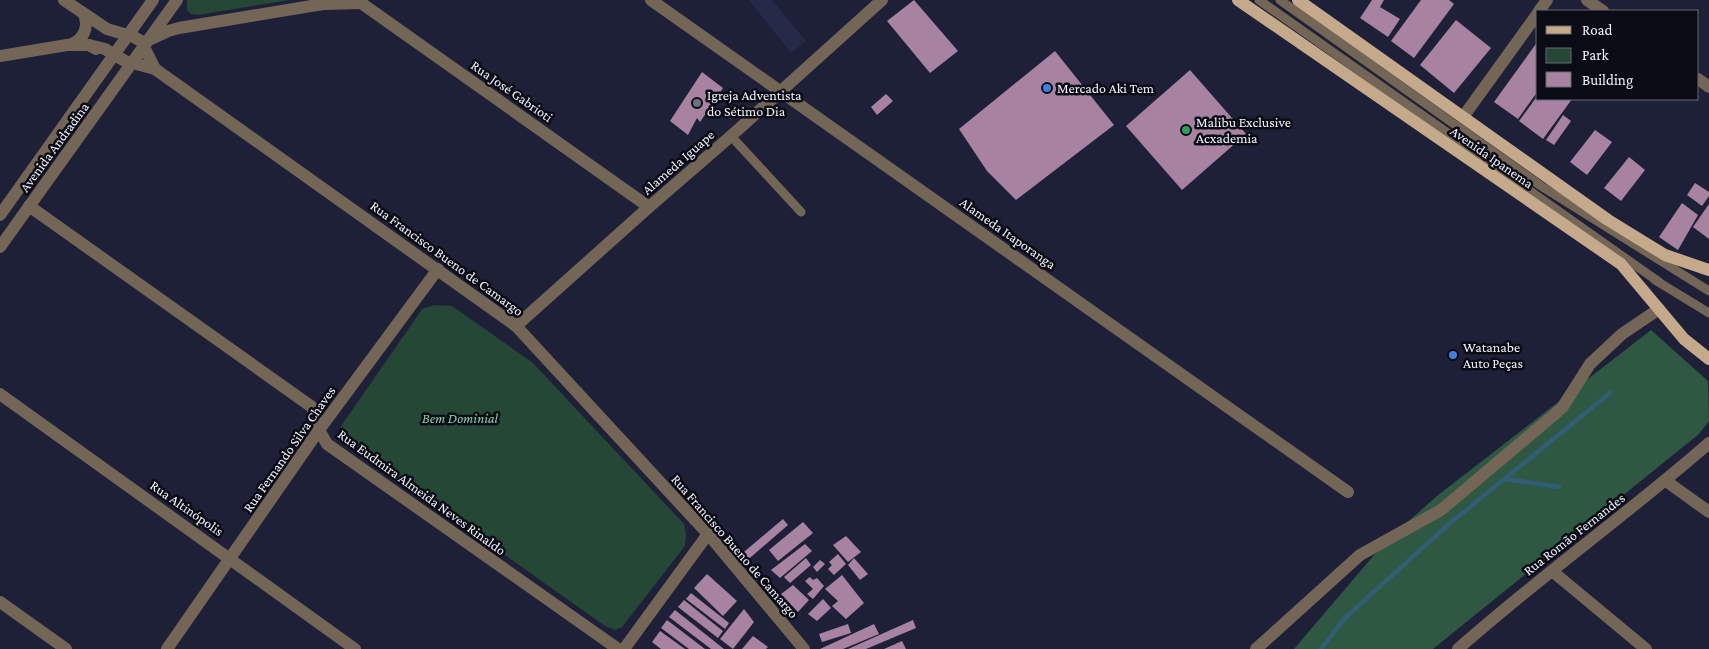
<svg xmlns="http://www.w3.org/2000/svg" width="1709" height="649" font-family="'Crimson Pro',serif">
	<style>
		.built { fill: #262947 }
		.green { fill: #254735 }
		.forest { fill: #2e5842 }
		.lines { fill: none; stroke-linecap: round; stroke-linejoin: round }
		.stream { stroke: #325e75; stroke-width: 4.5 }
		.building { fill: #a783a1 }
		.lane { stroke: #736657; stroke-width: 9 }
		.street { stroke: #736657; stroke-width: 12 }
		.primary { stroke: #c5a98b; stroke-width: 12 }
		.shop-dot { fill: #3f7fe0; stroke: #0a0b15; stroke-width: 2 }
		.worship-dot { fill: #6b7280; stroke: #0a0b15; stroke-width: 2 }
		.leisure-dot { fill: #2e9e5b; stroke: #0a0b15; stroke-width: 2 }
		.labels { text-anchor: middle; dominant-baseline: central; stroke-width: 5; stroke-linejoin: round; paint-order: stroke }
		.poi-label { font-size: 14px; fill: #f2f4fe; stroke: #0a0b15; text-anchor: start }
		.street-label { font-size: 14px; fill: #f2f4fe; stroke: #0a0b15 }
		.park-label { font-size: 14px; font-style: italic; fill: #8ad2ab; stroke: #0a0b15 }
	</style>
	<rect width="100%" height="100%" fill="#1e2038"/>
	<!-- built -->
	<polygon class="built" points="749,0 772,0 806,41 791,53"/>
	<!-- green -->
	<g class="green">
		<polygon points="187,0 290,0 198,15 191,14 187,10"/>
		<polygon points="434,305 452,306 533,363 684,524 686,535 685,546 622,627 615,630 605,626 340,438 339,434 341,426 414,321 422,309"/>
	</g>
	<!-- forest -->
	<polygon class="forest" points="1651,330 1708,381 1709,421 1699,434 1433,649 1294,649 1386,541 1437,496"/>
	<g class="lines">
		<!-- stream -->
		<g class="stream">
			<polyline points="1505,479 1559,487"/>
			<polyline points="1321,649 1345,618 1449,524 1610,393"/>
		</g>
	</g>
	<!-- building -->
	<g class="building">
		<polygon points="914,0 958,51 930,73 887,21"/>
		<polygon points="1372,0 1384,0 1380,7 1400,19 1388,37 1360,18"/>
		<polygon points="1421,0 1449,0 1454,4 1414,58 1391,41"/>
		<polygon points="1456,20 1491,48 1454,93 1420,65"/>
		<polygon points="1538,41 1538,91 1518,119 1494,102"/>
		<polygon points="1055,51 1114,125 1016,200 987,171 959,129"/>
		<polygon points="1190,70 1246,134 1182,190 1126,126"/>
		<polygon points="702,72 723,88 700,122 697,118 688,135 670,121"/>
		<polygon points="886,94 893,101 877,115 871,107"/>
		<polygon points="1538,95 1538,99 1572,99 1543,139 1519,121"/>
		<polygon points="1563,115 1571,121 1554,145 1546,140"/>
		<polygon points="1595,130 1612,142 1587,175 1570,162"/>
		<polygon points="1629,157 1645,170 1621,201 1604,188"/>
		<polygon points="1695,183 1709,192 1709,196 1702,206 1687,195"/>
		<polygon points="1682,203 1698,215 1678,250 1659,237"/>
		<polygon points="1709,204 1709,239 1693,227"/>
		<polygon points="783,519 788,525 744,563 738,557"/>
		<polygon points="803,522 813,533 778,561 769,550"/>
		<polygon points="846,536 861,552 848,562 833,545"/>
		<polygon points="805,544 812,551 780,578 771,570"/>
		<polygon points="838,554 846,564 834,575 828,569 832,565 829,562"/>
		<polygon points="806,558 811,565 790,583 784,577"/>
		<polygon points="854,558 868,574 860,580 848,565"/>
		<polygon points="820,560 825,564 817,572 813,567"/>
		<polygon points="707,574 737,601 723,616 694,588"/>
		<polygon points="842,575 864,603 846,619 832,606 838,601 825,589"/>
		<polygon points="810,577 813,580 817,578 824,586 813,599 807,594 813,589 805,581"/>
		<polygon points="793,585 809,600 798,612 781,594"/>
		<polygon points="691,593 729,623 725,629 686,599"/>
		<polygon points="823,599 831,608 817,621 808,614"/>
		<polygon points="684,600 723,631 718,638 678,607"/>
		<polygon points="744,609 754,622 733,649 720,639"/>
		<polygon points="675,610 724,649 711,649 669,617"/>
		<polygon points="667,620 705,649 689,649 661,628"/>
		<polygon points="913,620 916,628 866,649 848,649"/>
		<polygon points="848,624 851,633 822,642 819,634"/>
		<polygon points="874,624 879,634 843,649 820,649"/>
		<polygon points="660,631 685,649 661,649 652,642"/>
		<polygon points="753,636 768,647 766,649 742,649"/>
		<polygon points="902,641 906,649 884,649"/>
	</g>
	<g class="lines">
		<!-- lane -->
		<g class="lane">
			<polyline points="1259,0 1659,282"/>
			<polyline points="1280,0 1541,186 1709,291"/>
			<polyline points="731,136 801,212"/>
			<polyline points="1655,280 1709,313"/>
		</g>
		<!-- street -->
		<g class="street">
			<polyline points="64,0 107,29 134,37 141,41 155,69"/>
			<polyline points="357,0 649,207"/>
			<polyline points="651,0 1348,492"/>
			<polyline points="1587,0 1603,11"/>
			<polyline points="1539,11 1547,0"/>
			<polyline points="151,39 168,31 179,28 323,4 362,3"/>
			<path d="M69 45C84 40 89 28 84 14"/>
			<polyline points="89,45 105,49 125,61 155,69 516,326 708,534 804,649"/>
			<polyline points="0,56 67,45 89,45 96,49"/>
			<polyline points="1698,79 1709,87"/>
			<polyline points="1463,117 1538,13"/>
			<polyline points="29,206 312,407 319,430 327,444 618,649"/>
			<polyline points="0,215 153,0"/>
			<polyline points="0,247 177,0"/>
			<polyline points="516,326 649,207 731,136 882,0"/>
			<polyline points="0,394 355,649"/>
			<polyline points="1666,481 1709,512"/>
			<polyline points="1552,571 1646,649"/>
			<polyline points="0,602 66,649"/>
			<polyline points="167,649 319,430 438,269"/>
			<polyline points="624,649 708,534"/>
			<polyline points="1256,649 1360,555 1441,510 1562,408 1590,364 1622,334 1659,309"/>
			<path d="M1458 649C1539 577 1628 514 1709 443"/>
		</g>
		<!-- primary -->
		<g class="primary">
			<polyline points="1238,0 1621,264 1684,339 1709,359"/>
			<polyline points="1298,0 1608,220 1665,255 1709,270"/>
		</g>
	</g>
	<!-- markers -->
	<g class="shop-dot">
		<circle cx="1047" cy="88" r="5"/>
		<circle cx="1453" cy="355" r="5"/>
	</g>
	<circle class="worship-dot" cx="697" cy="103" r="5"/>
	<circle class="leisure-dot" cx="1186" cy="130" r="5"/>
	<g class="labels">
		<!-- poi labels -->
		<g class="poi-label">
			<text x="1057" y="88">Mercado Aki Tem</text>
			<text x="707" y="95">Igreja Adventista<tspan x="707" dy="16">do Sétimo Dia</tspan></text>
			<text x="1196" y="122">Malibu Exclusive<tspan x="1196" dy="16">Acxademia</tspan></text>
			<text x="1463" y="347">Watanabe<tspan x="1463" dy="16">Auto Peças</tspan></text>
		</g>
		<!-- street labels -->
		<g class="street-label">
			<text transform="translate(512 91) rotate(35)">Rua José Gabrioti</text>
			<text transform="translate(54 147) rotate(-54)">Avenida Andradina</text>
			<text transform="translate(1492 157) rotate(35)">Avenida Ipanema</text>
			<text transform="translate(678 162) rotate(-41)">Alameda Iguape</text>
			<text transform="translate(1008 233) rotate(35)">Alameda Itaporanga</text>
			<text transform="translate(447 258) rotate(36)">Rua Francisco Bueno de Camargo</text>
			<text transform="translate(289 449) rotate(-55)">Rua Fernando Silva Chaves</text>
			<text transform="translate(422 492) rotate(36)">Rua Eudmira Almeida Neves Rinaldo</text>
			<text transform="translate(187 508) rotate(35)">Rua Altinópolis</text>
			<text transform="translate(1574 534) rotate(-38)">Rua Romão Fernandes</text>
			<text transform="translate(735 546) rotate(49)">Rua Francisco Bueno de Camargo</text>
		</g>
		<!-- park labels -->
		<g class="park-label">
			<text x="460" y="418">Bem Dominial</text>
		</g>
	</g>
	<!-- legend -->
	<rect x="1536" y="10" width="162" height="90" fill="#0a0b15" stroke="#676872"/>
	<rect x="1546" y="26" width="25" height="8" fill="#c5a98b" stroke="#676872"/>
	<text x="1582" y="35" font-size="15" fill="#f2f4fe">Road</text>
	<rect x="1546" y="48" width="25" height="15" fill="#254735" stroke="#676872"/>
	<text x="1582" y="60" font-size="15" fill="#f2f4fe">Park</text>
	<rect x="1546" y="72" width="25" height="15" fill="#a783a1" stroke="#676872"/>
	<text x="1582" y="85" font-size="15" fill="#f2f4fe">Building</text>
</svg>
